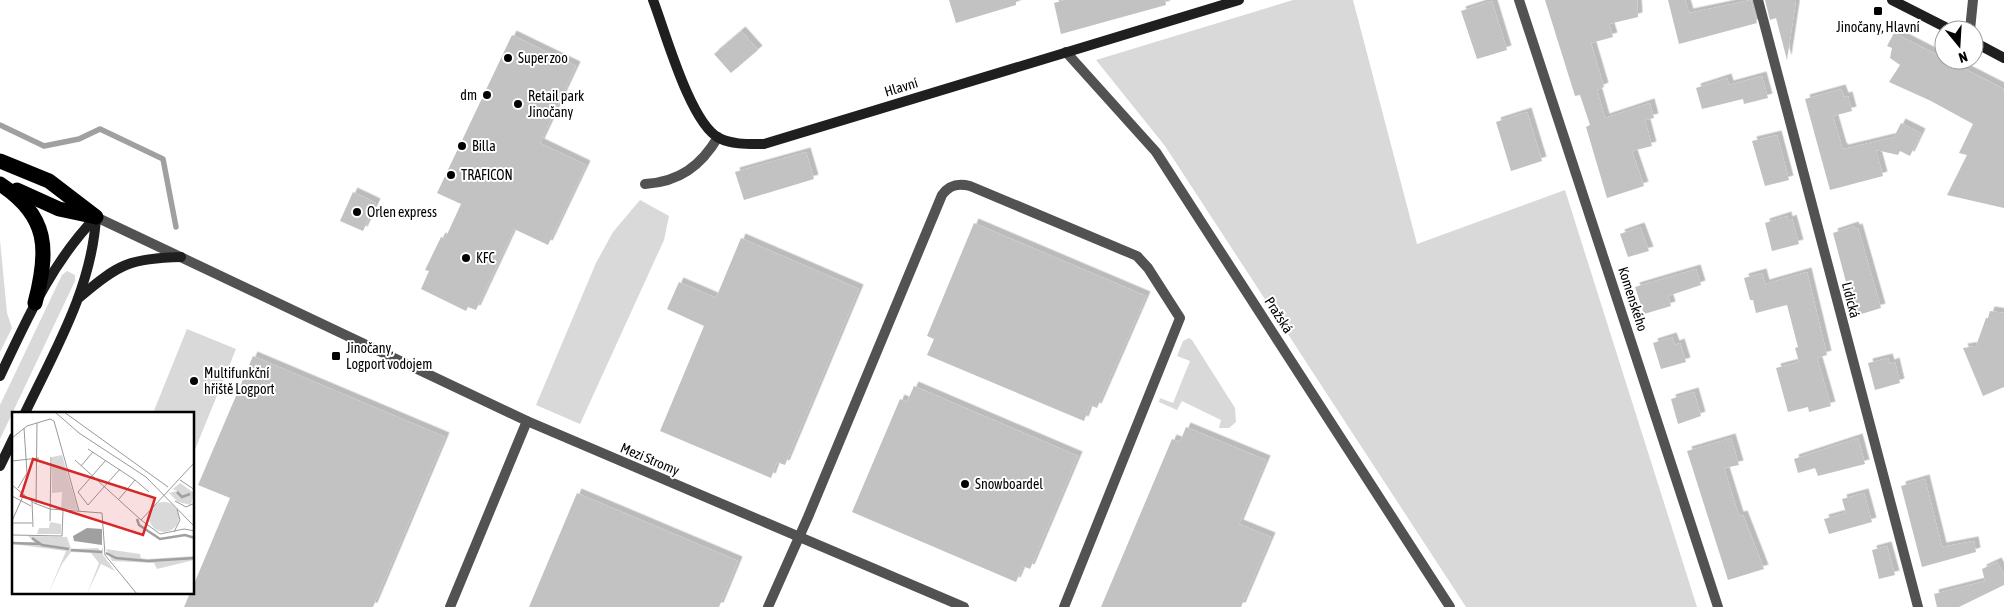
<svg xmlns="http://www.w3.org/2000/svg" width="2004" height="607" font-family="'Asap Condensed',sans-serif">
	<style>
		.green { fill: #d9d9d9 }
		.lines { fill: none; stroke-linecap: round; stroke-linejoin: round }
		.stream { stroke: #a0a0a0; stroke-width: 5.5 }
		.building { fill: #c2c2c2; filter: url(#shadow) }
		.street { stroke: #525252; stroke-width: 10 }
		.secondary { stroke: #1f1f1f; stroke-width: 10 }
		.highway { stroke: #000; stroke-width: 15 }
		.poi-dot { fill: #000; stroke: #fff; stroke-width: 2 }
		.labels { text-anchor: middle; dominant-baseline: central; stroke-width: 4; stroke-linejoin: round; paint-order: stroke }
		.poi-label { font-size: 14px; fill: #000; stroke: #fff; text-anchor: start }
		.street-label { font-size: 14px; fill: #000; stroke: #fff }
		.inset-river { fill: none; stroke: #a0a0a0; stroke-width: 2.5 }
		.inset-road { fill: none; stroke: #999; stroke-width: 1 }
		.view { fill: #d62828; fill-opacity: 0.15; stroke: #d62828; stroke-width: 2.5 }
		.inset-edge { fill: none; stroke: #000; stroke-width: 2.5 }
	</style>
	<defs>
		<filter id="shadow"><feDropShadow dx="4.5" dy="-4.5" stdDeviation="0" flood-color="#0004"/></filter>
	</defs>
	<rect width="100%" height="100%" fill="#fff"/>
	<!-- green -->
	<g class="green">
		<polygon points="1293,0 1353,0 1417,244 1565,190 1697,607 1466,607 1165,146 1096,60"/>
		<polygon points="640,200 669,216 664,240 580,424 536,405 596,263 613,232"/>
		<polygon points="0,240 7,313 12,328 0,352"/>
		<polygon points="67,271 75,275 75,281 0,439 0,405 62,275"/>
		<polygon points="187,329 236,349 194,452 194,413 153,413"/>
		<polygon points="1189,338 1192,340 1235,408 1236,422 1229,428 1219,428 1221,420 1182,401 1177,410 1159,402 1160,398 1173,403 1190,361 1177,356 1183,341"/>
	</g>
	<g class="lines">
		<!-- stream -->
		<polyline class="stream" points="0,125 44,146 79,139 100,129 163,159 176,227"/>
	</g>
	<!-- building -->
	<g class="building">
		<polygon points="949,0 1016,0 1016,5 956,23"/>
		<polygon points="1065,0 1165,0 1166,5 1061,34 1054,3"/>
		<polygon points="1545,0 1637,0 1638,17 1609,24 1613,37 1591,43 1604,87 1597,90 1605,118 1650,103 1654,118 1645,120 1652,146 1632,151 1644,186 1607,198 1586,127 1590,125 1580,95 1575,96"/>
		<polygon points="1668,0 1685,0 1689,13 1751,0 1757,23 1679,44"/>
		<polygon points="1765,0 1796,0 1787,60 1776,18 1770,20"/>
		<polygon points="1492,1 1507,50 1477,59 1461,11"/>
		<polygon points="741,31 758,50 731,73 714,54"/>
		<polygon points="1894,33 2004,89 2004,208 1947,195 1967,155 1959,153 1973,124 1931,101 1889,82 1900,65 1890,58 1892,48 1887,46"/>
		<polygon points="512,35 576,66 540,143 586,165 548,245 514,229 476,310 468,307 466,311 421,289 429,271 425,270 441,237 445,239 461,204 437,193"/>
		<polygon points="1762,76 1768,98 1744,104 1743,99 1702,109 1696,88 1727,78 1729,85"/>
		<polygon points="1841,89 1844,97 1848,96 1852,111 1833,116 1842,147 1844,149 1894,137 1901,123 1921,133 1910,156 1900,151 1898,155 1876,150 1883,176 1830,190 1805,99"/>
		<polygon points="1527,112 1542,161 1511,171 1496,122"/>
		<polygon points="1777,135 1789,180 1765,186 1752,141"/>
		<polygon points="806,152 814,179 744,200 735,172"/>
		<polygon points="353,192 376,203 363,231 340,221"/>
		<polygon points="1787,216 1788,221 1792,219 1799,244 1772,251 1765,223"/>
		<polygon points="974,223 1146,296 1097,408 1090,405 1084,421 927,355 934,339 927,336"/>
		<polygon points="1854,226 1855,229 1858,228 1881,308 1855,316 1833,233"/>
		<polygon points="1640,227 1649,251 1628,257 1620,234"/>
		<polygon points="741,238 859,289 785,465 777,462 771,478 660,431 704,326 667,309 679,282 716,298"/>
		<polygon points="1696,269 1701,285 1668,296 1671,306 1644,314 1635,287"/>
		<polygon points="1807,272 1827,355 1817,358 1831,406 1809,412 1808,407 1788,412 1776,368 1799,362 1795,348 1798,347 1787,305 1756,313 1753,300 1750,300 1744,278 1762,273 1765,284"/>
		<polygon points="1990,311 2004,313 2004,387 1983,396 1963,348 1976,346 1986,318 1988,318"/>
		<polygon points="1672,337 1675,345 1680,343 1686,362 1661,369 1653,343"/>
		<polygon points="253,356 445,437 373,607 184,607 190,593 194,593 194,584 230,498 198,485"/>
		<polygon points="1888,358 1890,364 1895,362 1900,383 1875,390 1868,363"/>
		<polygon points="914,386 1078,456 1030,569 1023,566 1016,582 852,512 900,399 907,402"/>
		<polygon points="1694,392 1701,416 1678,424 1671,399"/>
		<polygon points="1186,427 1266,460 1239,524 1271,537 1241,607 1101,607 1172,439 1180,442"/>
		<polygon points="1731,438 1739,465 1724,468 1739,516 1743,515 1764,569 1728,580 1687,451"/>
		<polygon points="1858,438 1865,464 1818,476 1815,468 1798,473 1794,459"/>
		<polygon points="1925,479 1942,547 1974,541 1976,552 1922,567 1901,486"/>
		<polygon points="577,493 738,561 719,607 529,607"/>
		<polygon points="1864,493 1872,522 1829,534 1824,519 1846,513 1842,499"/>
		<polygon points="1887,546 1895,575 1879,579 1872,550"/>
		<polygon points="1997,562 2004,575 2004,585 1959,607 1937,607 1934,594 1985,581 1982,569"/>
	</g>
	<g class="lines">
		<!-- street -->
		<g class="street">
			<polyline points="1519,0 1718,607"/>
			<polyline points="1758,0 1918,607"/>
			<polyline points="1970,30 1973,0"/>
			<polyline points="1066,52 1156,152 1450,607"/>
			<path d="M645 184C679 182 701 166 718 137"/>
			<polyline points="96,217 527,421 964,607"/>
			<polyline points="450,607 527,421"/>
			<path d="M768 607 808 517 942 195C949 185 958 183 970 186L1137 256 1148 268 1180 318 1064 607"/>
		</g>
		<!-- secondary -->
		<g class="secondary">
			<path d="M653 0C665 31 690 123 719 138 733 145 749 144 764 144L1239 0"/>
			<polyline points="1892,0 1951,30"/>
			<polyline points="1974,42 2004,58"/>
			<path d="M80 297C118 264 131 258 181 257"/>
			<path d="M0 376C27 319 52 262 96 217"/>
			<path d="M25 413C55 350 92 288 96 217"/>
			<polyline points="0,466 14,437"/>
		</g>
		<!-- highway -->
		<g class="highway">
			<polyline points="0,161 49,181 96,217"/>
			<path d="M0 184C49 216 49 250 35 303"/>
			<polyline points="17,190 59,209 92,216"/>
		</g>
	</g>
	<!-- markers -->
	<g class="poi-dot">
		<rect x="1873" y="6" width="10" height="10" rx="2.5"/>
		<circle cx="508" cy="58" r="5"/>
		<circle cx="487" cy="95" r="5"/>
		<circle cx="518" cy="104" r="5"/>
		<circle cx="462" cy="146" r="5"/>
		<circle cx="451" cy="175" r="5"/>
		<circle cx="357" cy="212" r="5"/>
		<circle cx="466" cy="258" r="5"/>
		<rect x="331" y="351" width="10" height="10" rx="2.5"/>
		<circle cx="194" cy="381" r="5"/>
		<circle cx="965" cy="484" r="5"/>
	</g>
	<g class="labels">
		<!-- poi labels -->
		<g class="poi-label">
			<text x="1878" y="27" text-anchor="middle">Jinočany, Hlavní</text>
			<text x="518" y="58">Super zoo</text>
			<text x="477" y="95" text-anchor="end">dm</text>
			<text x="528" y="96">Retail park<tspan x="528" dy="16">Jinočany</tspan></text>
			<text x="472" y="146">Billa</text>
			<text x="461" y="175">TRAFICON</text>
			<text x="367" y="212">Orlen express</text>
			<text x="476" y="258">KFC</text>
			<text x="346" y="348">Jinočany,<tspan x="346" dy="16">Logport vodojem</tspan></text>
			<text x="204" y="373">Multifunkční<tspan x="204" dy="16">hřiště Logport</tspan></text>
			<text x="975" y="484">Snowboardel</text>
		</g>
		<!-- street labels -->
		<g class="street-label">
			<text transform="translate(901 87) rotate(-17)">Hlavní</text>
			<text transform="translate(1633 299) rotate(72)">Komenského</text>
			<text transform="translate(1851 300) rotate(76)">Lidická</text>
			<text transform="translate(1279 315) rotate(57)">Pražská</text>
			<text transform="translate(650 459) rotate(23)">Mezi Stromy</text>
		</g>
	</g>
	<!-- overview -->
	<g transform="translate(12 412)">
		<rect width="182" height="182" fill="#fff"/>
		<path d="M50 43 66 98 49 97 50 80 40 81V45ZM168 71 182 81 179 93 166 90 157 81 165 79 161 77ZM137 105a15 15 0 1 1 30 0a15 15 0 1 1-30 0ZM38 110 49 112V122H25L27 116H37ZM16 124 55 125 59 137 86 136 89 139 91 135V143L103 159 89 152 75 182 87 151 79 141 59 140 50 152 36 182 54 139 0 132 22 130ZM94 137 128 142 129 146 135 147 182 144V148L145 157 142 151 100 149Z" fill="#d9d9d9"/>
		<path d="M75 116 90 117V133L62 129 61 124Z" fill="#a0a0a0"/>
		<path class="inset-river" d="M165 80 170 85 178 82M125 107 127 113 148 127 173 123 183 126M20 126 30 133 57 137M0 131 29 132M59 138 90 140M94 141 104 146 136 149 183 146"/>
		<path class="inset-road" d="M43 0 67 21 134 65 183 115M52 0 156 75M0 26 15 14 38 7 42 9 67 99M76 37 123 68M63 48 129 108M94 48 66 80 76 93 108 57M0 49 27 46M69 54 81 40M168 68 183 78M0 73 22 91 38 97 90 101 93 143 125 182M6 76 15 61 12 16M0 84 19 94M107 87 123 68 137 80M20 89 21 115M163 89 174 95 183 91M24 92 25 11M129 108 183 50M129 108 148 122 172 117 183 119M0 109 12 82M38 109 39 45M0 111H20M162 120 168 108 165 97M0 123 50 124 51 98"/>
		<path class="view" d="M21 47 143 86 131 123 9 84Z"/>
		<rect width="182" height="182" class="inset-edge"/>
	</g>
	<!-- north arrow -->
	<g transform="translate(1959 45) rotate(162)"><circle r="24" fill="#ffffff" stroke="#999999"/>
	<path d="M0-4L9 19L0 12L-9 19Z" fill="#000000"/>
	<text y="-8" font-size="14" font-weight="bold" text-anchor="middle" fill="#000000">N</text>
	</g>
</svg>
